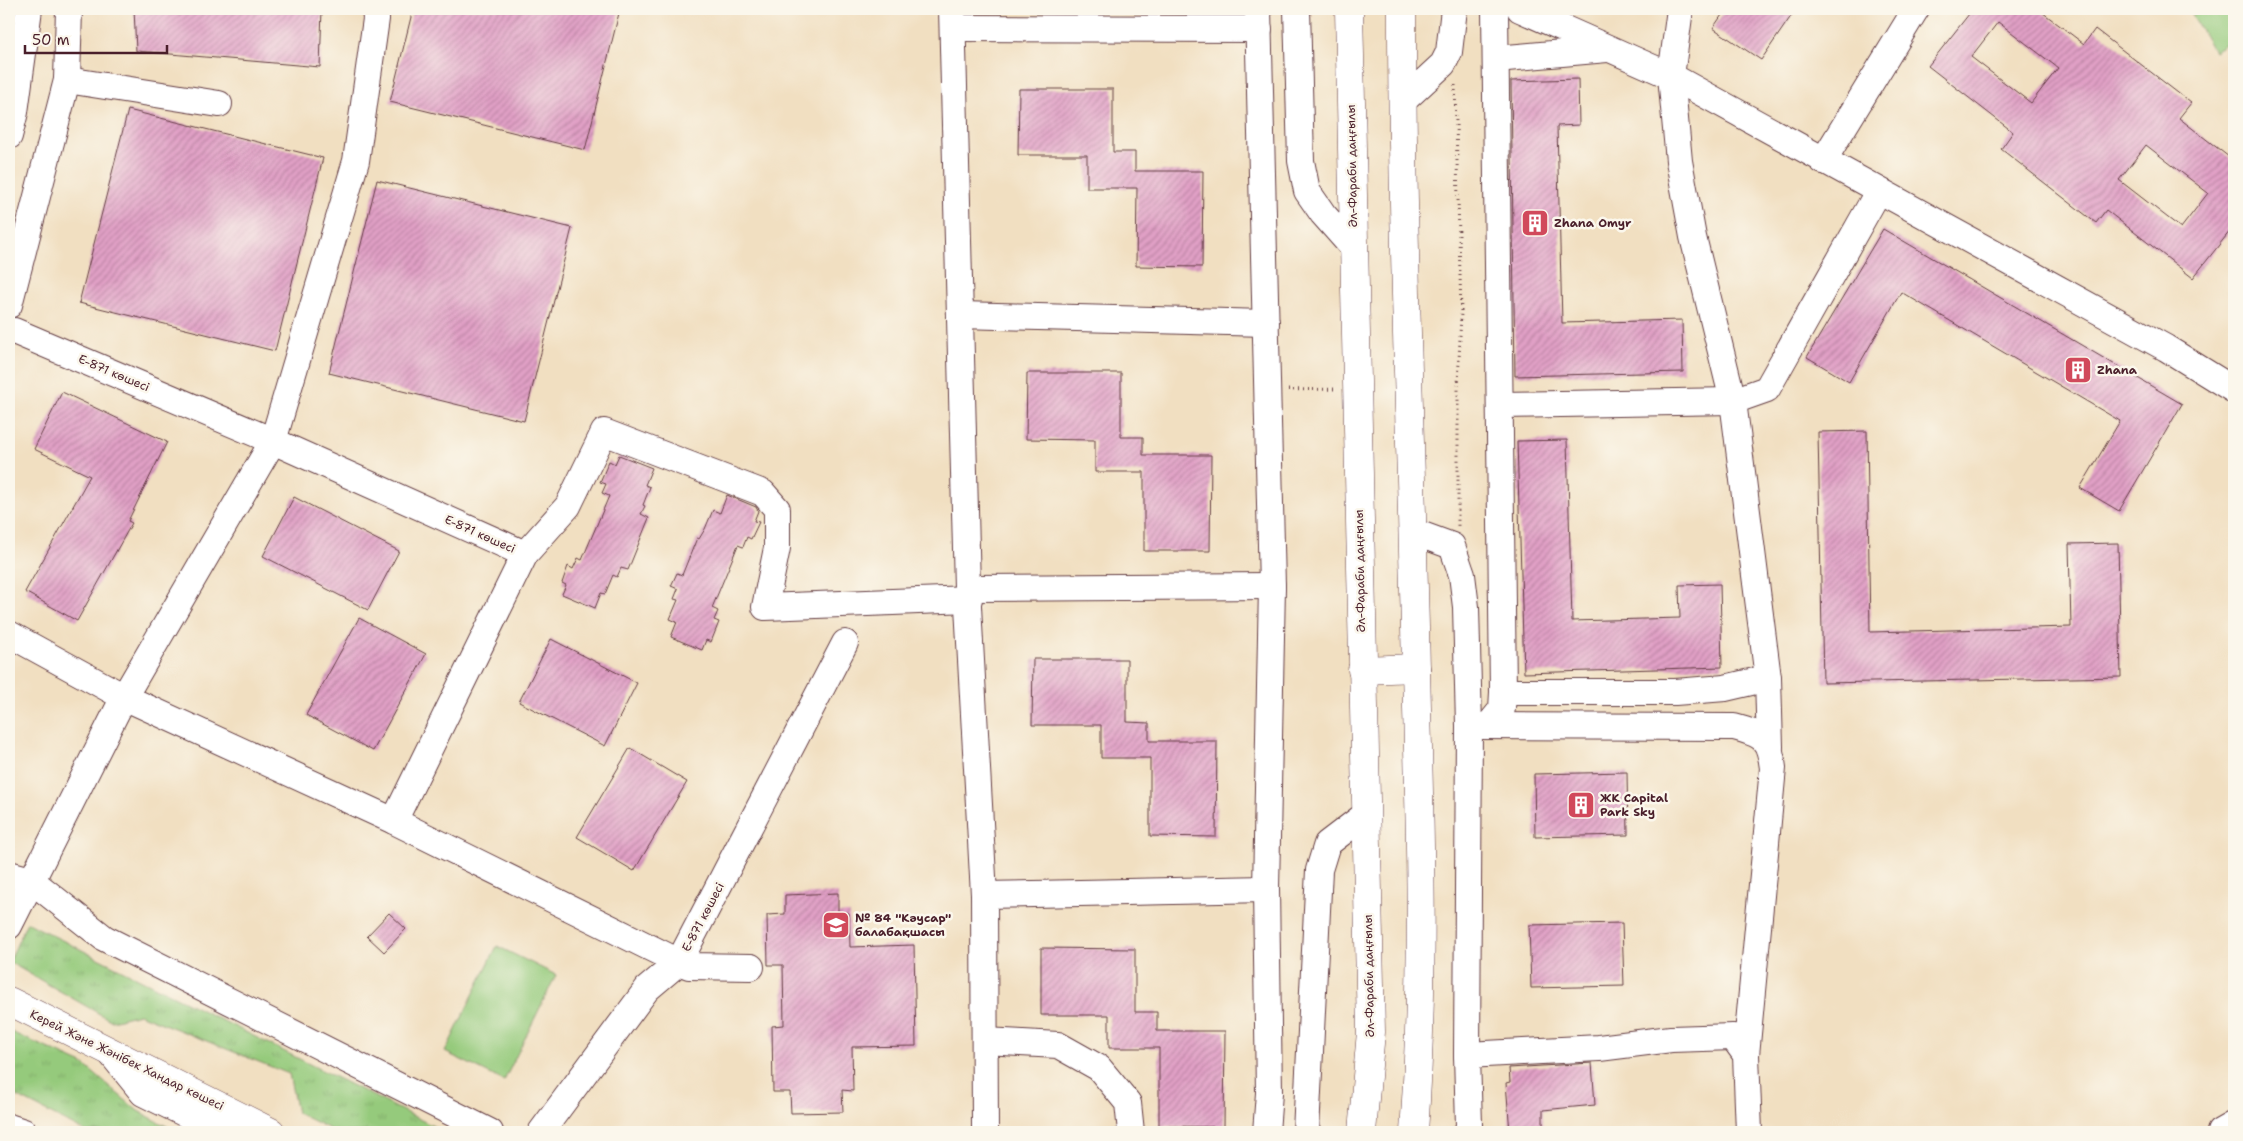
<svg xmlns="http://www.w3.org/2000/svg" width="2243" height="1141" font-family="'Shantell Sans',sans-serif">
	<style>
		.grass { fill: url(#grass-tufts); stroke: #707454 }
		.pitch { fill: #95ca7c; stroke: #707454 }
		.building { fill: url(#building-hatch); fill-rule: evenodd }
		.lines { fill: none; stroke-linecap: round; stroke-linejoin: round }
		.minor-casing { stroke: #633c42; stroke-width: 28 }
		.major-casing { stroke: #633c42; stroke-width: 29 }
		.path { stroke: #633c42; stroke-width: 3; stroke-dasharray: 1 4; stroke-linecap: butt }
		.minor { stroke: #fff; stroke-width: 26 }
		.major { stroke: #fff; stroke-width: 28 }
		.labels { text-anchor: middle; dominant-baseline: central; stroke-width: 5; stroke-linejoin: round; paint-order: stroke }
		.street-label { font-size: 12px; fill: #4a1f2b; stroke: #fbf7ec }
		.poi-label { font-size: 12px; font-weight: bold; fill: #4a1f2b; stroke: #fbf7ec; text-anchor: start }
	</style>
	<defs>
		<pattern id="grass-tufts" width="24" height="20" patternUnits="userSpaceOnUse" patternTransform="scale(1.25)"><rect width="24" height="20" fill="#95ca7c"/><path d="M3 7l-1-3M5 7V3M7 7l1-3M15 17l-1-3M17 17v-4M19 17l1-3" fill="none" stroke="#82ad6b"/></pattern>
		<pattern id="building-hatch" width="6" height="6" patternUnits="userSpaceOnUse" patternTransform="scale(1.25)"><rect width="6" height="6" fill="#e1a0c6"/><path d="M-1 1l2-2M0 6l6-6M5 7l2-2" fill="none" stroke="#b882a1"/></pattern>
	</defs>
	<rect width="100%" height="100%" fill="#fbf7ec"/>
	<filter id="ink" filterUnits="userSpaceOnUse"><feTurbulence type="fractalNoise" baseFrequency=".02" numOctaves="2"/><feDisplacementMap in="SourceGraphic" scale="10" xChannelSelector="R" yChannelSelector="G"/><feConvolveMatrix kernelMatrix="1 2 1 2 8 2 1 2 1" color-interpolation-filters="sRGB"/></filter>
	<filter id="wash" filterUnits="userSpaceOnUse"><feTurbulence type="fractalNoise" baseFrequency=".0096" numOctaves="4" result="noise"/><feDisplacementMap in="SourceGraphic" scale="20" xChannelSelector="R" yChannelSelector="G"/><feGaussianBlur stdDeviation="1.12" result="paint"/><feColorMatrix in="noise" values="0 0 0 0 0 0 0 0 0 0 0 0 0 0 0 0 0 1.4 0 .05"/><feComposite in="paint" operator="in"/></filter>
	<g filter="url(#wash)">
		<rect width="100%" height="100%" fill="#f1dfc1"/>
		<!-- grass -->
		<g class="grass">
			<polygon points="27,922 36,927 445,1132 336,1132 297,1113 289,1074 139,1014 112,1021 9,962"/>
			<polygon points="9,1031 83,1064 138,1111 178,1132 86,1132 9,1092"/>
		</g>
		<!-- pitch -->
		<g class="pitch">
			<polygon points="2188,9 2234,9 2234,39 2214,51"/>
			<polygon points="497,946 556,975 504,1081 445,1052"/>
		</g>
		<g id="blocks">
			<!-- building -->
			<g class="building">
				<polygon points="134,9 322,9 320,67 136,51"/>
				<polygon points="413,9 620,9 585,150 390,102"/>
				<polygon points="1726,9 1796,9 1761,60 1713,28"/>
				<path d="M1973 9H2038L2084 44 2095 29 2191 103 2179 118 2234 161V226L2193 278 2106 210 2096 223 2001 149 2013 132 1928 66ZM1998 22 2058 68 2031 103 1971 57ZM2146 145 2208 193 2181 228 2119 180Z"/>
				<polygon points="1578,79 1579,125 1557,126 1562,323 1682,320 1683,372 1515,376 1511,81"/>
				<polygon points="1019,89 1113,89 1113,152 1135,152 1135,171 1203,171 1202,267 1136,266 1137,188 1087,188 1087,155 1018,155"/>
				<polygon points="128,110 323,158 275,351 79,303"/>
				<polygon points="377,180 572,228 524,421 329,373"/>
				<polygon points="1883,229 2182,404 2119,511 2080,488 2120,421 1901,292 1849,382 1807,357"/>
				<polygon points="1027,373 1121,373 1121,437 1143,437 1143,455 1211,455 1210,551 1144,551 1144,472 1095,472 1095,440 1026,439"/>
				<polygon points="62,392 167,442 128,521 132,523 77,621 25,592 90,476 34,449"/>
				<polygon points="1867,431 1870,632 2071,627 2069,544 2118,543 2121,677 1823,683 1818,432"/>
				<polygon points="1567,440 1572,621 1680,618 1679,585 1720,584 1722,667 1524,673 1517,441"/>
				<polygon points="619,455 652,468 645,485 650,487 643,505 645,506 641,514 649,518 628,570 621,568 617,577 613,575 605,594 601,593 595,608 562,594 566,585 562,583 568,566 573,569 578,558 582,560 609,496 602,493 606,484 600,482 609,461 615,464"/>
				<polygon points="727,495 756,507 758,511 754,521 759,522 751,539 747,537 743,547 738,545 712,608 718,611 714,620 719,622 711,642 706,640 702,650 671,637 677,622 670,619 678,600 674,599 678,589 671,586 677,573 682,575 697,538 699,539 705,529 713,510 720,513"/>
				<polygon points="294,497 399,551 368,610 263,556"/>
				<polygon points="359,618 426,654 373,751 306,715"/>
				<polygon points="551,639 637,683 605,746 519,702"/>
				<polygon points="1033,659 1127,659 1127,722 1149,723 1149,741 1217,741 1216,837 1150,836 1150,758 1101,758 1101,725 1032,725"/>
				<polygon points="630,748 687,782 634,871 577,837"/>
				<polygon points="1627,772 1628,835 1535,837 1534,774"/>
				<polygon points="838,893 838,913 849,913 850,947 914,945 916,1046 852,1047 853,1091 842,1090 843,1112 791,1113 790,1092 773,1092 772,1026 784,1025 783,965 768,965 767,915 785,914 785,895"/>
				<polygon points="389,913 406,929 384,952 367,936"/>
				<polygon points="1622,923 1624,986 1531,988 1529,925"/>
				<polygon points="1041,948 1135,949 1135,1012 1157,1012 1157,1031 1225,1031 1224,1127 1159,1126 1159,1048 1109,1048 1109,1015 1041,1015"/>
				<polygon points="1592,1063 1595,1105 1543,1110 1543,1132 1510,1132 1506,1083 1510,1082 1509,1068"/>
			</g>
		</g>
	</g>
	<g filter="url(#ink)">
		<use href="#blocks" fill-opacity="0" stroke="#633c42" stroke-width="1"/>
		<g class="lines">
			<!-- minor casing -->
			<g class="minor-casing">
				<g id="minor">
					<polyline points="952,9 967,588 984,895 985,1132"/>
					<polyline points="1258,9 1272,586 1266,889 1269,1093 1266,1132"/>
					<polyline points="1297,9 1301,161 1307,191 1323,214 1354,249"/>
					<polyline points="1520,9 1671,76 2166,348 2234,390"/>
					<polyline points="953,28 1259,29"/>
					<polyline points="1496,59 1607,49"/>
					<polyline points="67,80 219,104"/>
					<polyline points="1402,102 1443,64 1449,52 1454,9"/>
					<polyline points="9,136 15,112 29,9"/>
					<polyline points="1823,161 1916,9"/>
					<polyline points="9,305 67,80 69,9"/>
					<polyline points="961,315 1266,323"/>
					<polyline points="9,332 14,331 273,441 525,554"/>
					<polyline points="1500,405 1733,401 1767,389 1878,192"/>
					<polyline points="1414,532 1452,546 1462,575 1466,607 1469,726 1467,1055 1469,1126 1467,1132"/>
					<polyline points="967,588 1272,586"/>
					<polyline points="9,634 124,697 394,821 679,962 689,966 751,967"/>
					<polyline points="1768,678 1770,747"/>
					<polyline points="1503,692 1675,692 1725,688 1768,678 1733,401 1693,237 1679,161 1671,76 1680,9"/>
					<polyline points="1489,725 1502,709 1503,692 1495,9"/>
					<path d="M1478 726 1734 727C1763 735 1769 737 1773 768L1746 1055"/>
					<polyline points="394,821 525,554 568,506 604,432 763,493 777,509 777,548 765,607 969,599"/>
					<polyline points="9,874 31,880 104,938 490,1132"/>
					<polyline points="984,895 1266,889"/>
					<polyline points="9,926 124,697 273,441 356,161 376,19 375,9"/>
					<polyline points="985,1041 1058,1045 1099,1068 1128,1103 1131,1132"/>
					<polyline points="109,1051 143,1093 222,1132"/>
					<polyline points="1467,1055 1599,1048 1671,1039 1733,1037 1746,1055 1749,1132"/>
					<polyline points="9,1127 24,1132"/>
					<polyline points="541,1132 647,989 679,962 845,643"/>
					<polyline points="1306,1132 1319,870 1327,844 1365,815"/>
					<polyline points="2220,1132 2234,1124"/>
				</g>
			</g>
			<!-- major casing -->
			<g class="major-casing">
				<g id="major">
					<polyline points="1349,9 1371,1032 1362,1132"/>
					<path d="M1402 9C1402 229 1411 449 1416 669 1420 824 1425 978 1414 1132"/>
					<polyline points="1362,670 1416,668"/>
					<polyline points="9,1001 271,1132"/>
				</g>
			</g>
			<!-- path -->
			<g class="path">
				<polyline points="1455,85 1461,312 1458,385 1458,526"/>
				<polyline points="1288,390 1336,389"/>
			</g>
			<!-- minor -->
			<use href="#minor" class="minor"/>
			<!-- major -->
			<use href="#major" class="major"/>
		</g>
	</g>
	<!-- icons -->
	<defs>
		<g id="building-square" transform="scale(1.4375)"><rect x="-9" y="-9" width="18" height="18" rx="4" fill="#d1495b" stroke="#fbf7ec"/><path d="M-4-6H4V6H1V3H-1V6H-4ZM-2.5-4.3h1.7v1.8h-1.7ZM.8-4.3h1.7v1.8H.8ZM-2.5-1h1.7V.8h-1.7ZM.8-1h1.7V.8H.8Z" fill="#fff"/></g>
		<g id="school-square" transform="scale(1.4375)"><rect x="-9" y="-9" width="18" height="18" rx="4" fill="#d1495b" stroke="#fbf7ec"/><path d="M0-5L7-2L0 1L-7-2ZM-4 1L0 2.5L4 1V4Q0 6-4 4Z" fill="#fff"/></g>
	</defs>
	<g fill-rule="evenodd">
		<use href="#building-square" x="1535" y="223"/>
		<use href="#building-square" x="2078" y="370"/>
		<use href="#building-square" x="1581" y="805"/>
		<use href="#school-square" x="836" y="925"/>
	</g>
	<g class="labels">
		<!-- street labels -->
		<g class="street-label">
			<text transform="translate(1352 166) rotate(-91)">Әл-Фараби даңғылы</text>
			<text transform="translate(114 373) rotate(23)">Е-871 көшесі</text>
			<text transform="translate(480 534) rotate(24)">Е-871 көшесі</text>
			<text transform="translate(1360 571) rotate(-91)">Әл-Фараби даңғылы</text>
			<text transform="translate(703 917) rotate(-62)">Е-871 көшесі</text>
			<text transform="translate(1369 976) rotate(-91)">Әл-Фараби даңғылы</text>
			<text transform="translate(127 1060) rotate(26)">Керей Және Жәнібек Хандар көшесі</text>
		</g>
		<!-- poi labels -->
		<g class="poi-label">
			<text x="1554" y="223">Zhana Omyr</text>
			<text x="2097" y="370">Zhana</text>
			<text x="1600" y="798">ЖК Capital<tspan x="1600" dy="14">Park Sky</tspan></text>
			<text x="855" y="918">№ 84 "Кәусар"<tspan x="855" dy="14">балабақшасы</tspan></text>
		</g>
	</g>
	<!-- margin -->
	<rect width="2243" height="1141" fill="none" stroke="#fbf7ec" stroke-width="30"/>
	<!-- scale -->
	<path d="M25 45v8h142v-8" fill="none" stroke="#4a1f2b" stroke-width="2.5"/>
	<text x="32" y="45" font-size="15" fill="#4a1f2b" stroke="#fbf7ec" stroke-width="4" paint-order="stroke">50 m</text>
</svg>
